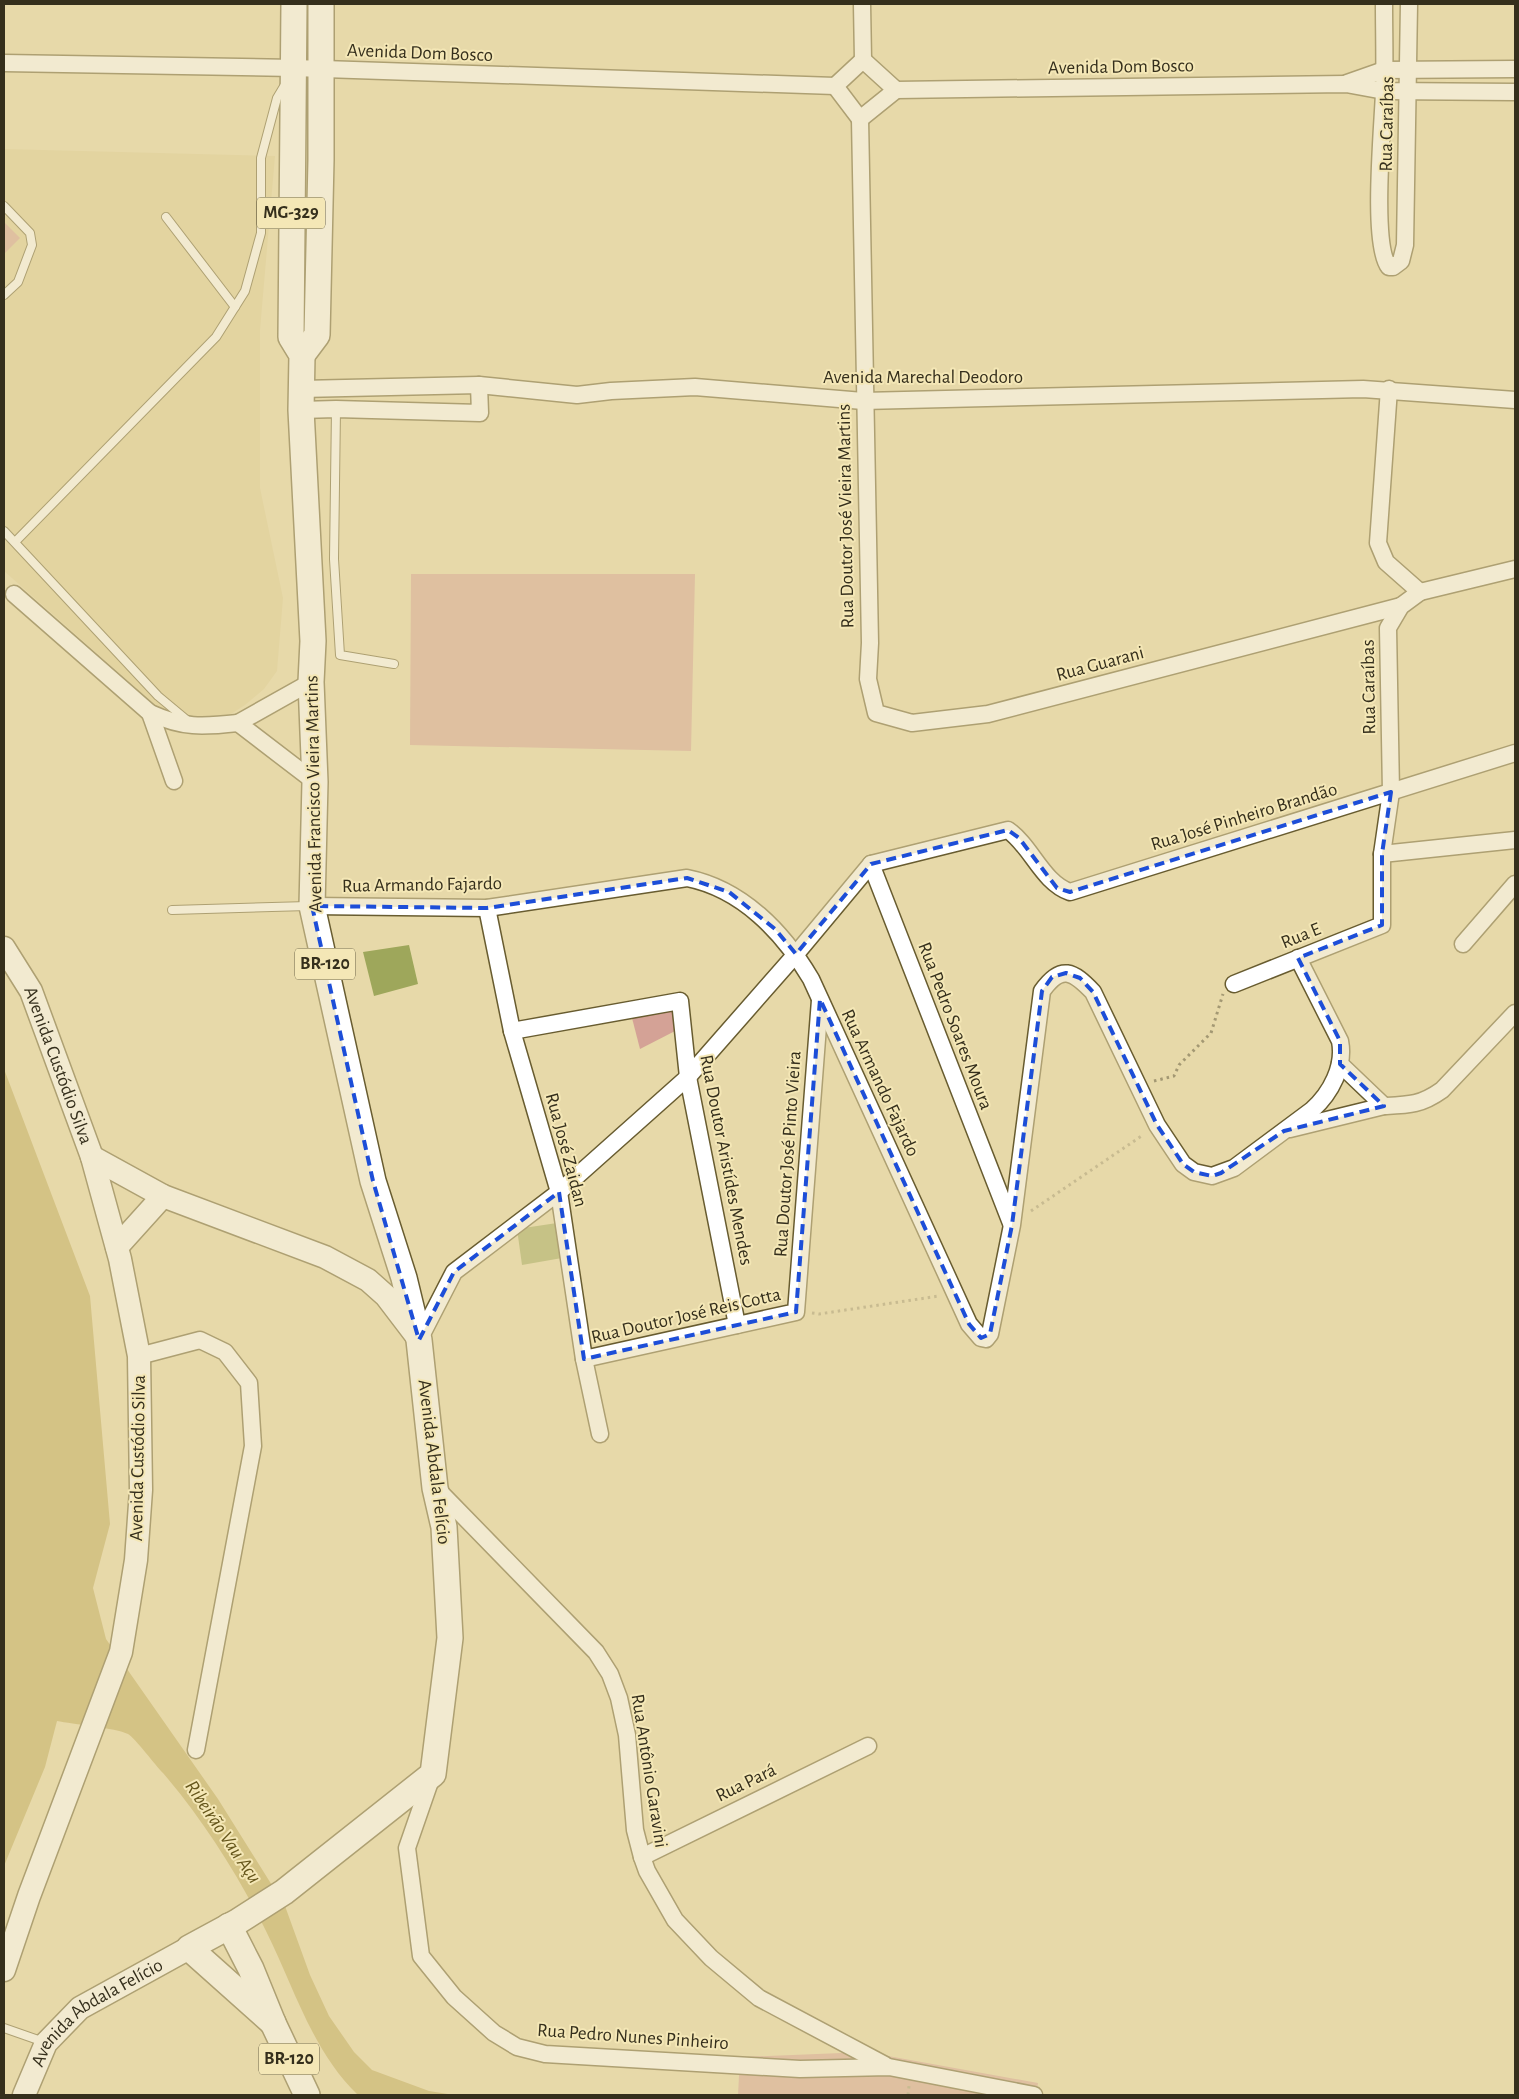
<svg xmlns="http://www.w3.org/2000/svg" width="1519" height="2099" font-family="'Alegreya Sans',sans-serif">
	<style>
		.built { fill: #ddce96 }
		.green { fill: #d4a296 }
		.water { fill: #bda85a }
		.building { fill: #9ea75b }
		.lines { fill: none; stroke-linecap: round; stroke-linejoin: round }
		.service-casing { stroke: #685c30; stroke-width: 10 }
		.minor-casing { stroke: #685c30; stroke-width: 19 }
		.secondary-casing { stroke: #685c30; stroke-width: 25 }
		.primary-casing { stroke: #685c30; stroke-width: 28 }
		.path { stroke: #a39873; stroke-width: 3; stroke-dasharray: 2.5 4; stroke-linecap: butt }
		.service { stroke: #fff; stroke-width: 8 }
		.minor { stroke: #fff; stroke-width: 16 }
		.secondary { stroke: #fff; stroke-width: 22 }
		.primary { stroke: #fff; stroke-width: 25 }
		.marked { fill: none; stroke: #1d4ed8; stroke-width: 4; stroke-dasharray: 10 6; stroke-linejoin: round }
		.labels { text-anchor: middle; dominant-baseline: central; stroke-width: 4; stroke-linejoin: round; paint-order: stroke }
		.shield { fill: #f4e7b6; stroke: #6e664a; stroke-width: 1 }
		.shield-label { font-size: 18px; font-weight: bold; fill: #352f1c }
		.street-label { font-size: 19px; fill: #352f1c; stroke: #f4e7b6 }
		.water-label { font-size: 20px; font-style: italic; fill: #65561b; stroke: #f4e7b6 }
	</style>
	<rect width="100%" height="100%" fill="#e7d9a9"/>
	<!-- built -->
	<polygon class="built" points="4,149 275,156 260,330 260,488 283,598 277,671 264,689 245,705 220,721 197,719 162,711 4,571"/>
	<!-- green -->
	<g class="green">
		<polygon points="4,222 20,238 4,254"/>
		<polygon points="411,574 695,574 691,751 410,745"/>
		<polygon points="674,1006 677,1030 640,1049 632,1018"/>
		<polygon points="866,2052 1038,2083 1036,2095 738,2095 740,2057"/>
	</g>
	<!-- water -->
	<path class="water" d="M4 1069 90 1296 110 1524 93 1588 106 1639 218 1799 285 1906 310 1975 329 2016 354 2052 372 2070 429 2091 454 2095H358C312 2051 294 1987 266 1931 238 1875 204 1821 163 1773 156 1766 135 1738 128 1734 116 1728 72 1724 57 1721L45 1767 4 1866Z"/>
	<!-- building -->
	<g class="building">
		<polygon points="409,945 418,984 374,996 363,952"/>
		<polygon points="557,1223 562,1258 522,1265 517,1229"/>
	</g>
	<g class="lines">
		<!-- service casing -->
		<g class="service-casing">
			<g id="service">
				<polyline points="4,206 30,233 32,245 18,282 4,295"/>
				<polyline points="166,217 235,307"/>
				<polyline points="336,409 334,559 340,655 394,664"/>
				<polyline points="4,531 158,696 188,721"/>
				<polyline points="15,542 216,337 245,291 261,233 261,158 277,98 286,83"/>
				<polyline points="172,910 308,906"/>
				<polyline points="4,2028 44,2042"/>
			</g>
		</g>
		<!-- minor casing -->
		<g class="minor-casing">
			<g id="minor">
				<polyline points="862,4 863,60"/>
				<path d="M1384 4C1384 33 1385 63 1384 92 1383 124 1371 245 1389 267H1393L1401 261 1405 245 1409 4"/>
				<polygon points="863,60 896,90 860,119 835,86"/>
				<polyline points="4,63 294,68 835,86"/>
				<polyline points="1347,83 1384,70 1515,69"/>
				<polyline points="896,90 1346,84 1384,91 1515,92"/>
				<polyline points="860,119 870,643 868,679 876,713 912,723 988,714 1401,606"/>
				<polyline points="301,389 479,385 577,395 611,391 695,387 863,401 1363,389 1515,400"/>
				<polyline points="301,410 336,409 480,413 479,385"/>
				<polyline points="1420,592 1515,569"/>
				<path d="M14 594 150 713C183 728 202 727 238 723"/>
				<polyline points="311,682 238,723 315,782"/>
				<polyline points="150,713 174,781"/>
				<polyline points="1382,854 1515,840"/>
				<path d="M871 864 1008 830C1032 847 1042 882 1070 892L1515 753"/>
				<path d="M312 906 487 908 687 878C742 889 783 932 811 979L969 1324 981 1338 986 1339 990 1334 1012 1225 1042 991C1061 964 1073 971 1093 992L1157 1125 1183 1164 1194 1172 1212 1176 1234 1168 1312 1110C1331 1093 1345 1066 1340 1041L1298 958"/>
				<polyline points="487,908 512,1031 559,1192 584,1359 600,1434"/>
				<polyline points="1463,944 1515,884"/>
				<polyline points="1234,984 1382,925 1382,854 1391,792 1388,628 1401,606 1420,592 1386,562 1378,543 1389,389"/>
				<polyline points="512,1031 680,1001 688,1077 737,1325"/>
				<path d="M1384 1106C1409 1105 1421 1105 1442 1090L1515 1013"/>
				<polyline points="1290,1129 1384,1106 1340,1064"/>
				<polyline points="419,1340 454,1272 559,1192 688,1077 796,954 871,864 1011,1223"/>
				<polyline points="139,1356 200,1340 225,1352 249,1383 253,1446 196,1750"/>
				<polyline points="584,1359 796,1312 820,1000"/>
				<polyline points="436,1488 596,1652 610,1674 619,1698 627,1735 635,1830 642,1857 647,1871 675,1920 711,1958 759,1998 885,2065"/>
				<polyline points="432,1776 407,1848 421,1956 454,1997 494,2033 517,2047 545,2054 800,2069 889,2067 1034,2095"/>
				<polyline points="642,1857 868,1746"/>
			</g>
		</g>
		<!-- secondary casing -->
		<g class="secondary-casing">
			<g id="secondary">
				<path id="s1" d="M4 948 31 991 92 1157 120 1259 139 1356 141 1490 136 1560 121 1652 29 1896 4 1970"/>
				<polyline points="92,1157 163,1196 325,1257 368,1280 386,1296 418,1338"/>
				<polyline points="117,1247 163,1196"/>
				<path id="s2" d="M24 2095 46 2043 80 2008 189 1948"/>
			</g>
		</g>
		<!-- primary casing -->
		<g class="primary-casing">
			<g id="primary">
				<polyline points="302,355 317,335 321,160 321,4"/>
				<polyline points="229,1926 251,1969 273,2023 307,2095"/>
				<path d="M273 2023 189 1948 237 1922 284 1892 433 1774 450 1638 444 1527 435 1488 419 1340 404 1278 373 1181 312 906 315 782 311 682 313 641 301 410 302 355 291 337C291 226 294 115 294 4"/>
			</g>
		</g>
		<!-- path -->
		<g class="path">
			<polyline points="1154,1081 1174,1076 1179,1065 1211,1033 1223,994"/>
			<polyline points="1031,1211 1143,1135"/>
			<polyline points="812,1313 819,1314 939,1296"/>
			<polyline points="908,2095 909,2086"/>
		</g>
		<!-- service -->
		<use href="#service" class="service"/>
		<!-- minor -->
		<use href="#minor" class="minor"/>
		<!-- secondary -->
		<use href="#secondary" class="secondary"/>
		<!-- primary -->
		<use href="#primary" class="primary"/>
	</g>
	<!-- marked area -->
	<path d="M0 0H1519V2099H0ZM1391 792 1382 854V925L1298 958 1340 1041V1064L1384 1106 1284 1131 1221 1173 1212 1176 1194 1172 1183 1164 1157 1125 1093 992 1080 978 1066 973 1052 977 1042 991 1012 1225 990 1334 981 1338 969 1324 820 999 796 1312 584 1359 559 1192 454 1272 419 1340 373 1181 312 906 487 908 687 878 729 892 775 929 796 954 871 864 1008 830 1019 838 1057 888 1070 892Z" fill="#e7d9a9" fill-opacity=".55" fill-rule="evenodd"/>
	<path class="marked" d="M1391 792 1382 854V925L1298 958 1340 1041V1064L1384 1106 1284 1131 1221 1173 1212 1176 1194 1172 1183 1164 1157 1125 1093 992 1080 978 1066 973 1052 977 1042 991 1012 1225 990 1334 981 1338 969 1324 820 999 796 1312 584 1359 559 1192 454 1272 419 1340 373 1181 312 906 487 908 687 878 729 892 775 929 796 954 871 864 1008 830 1019 838 1057 888 1070 892Z"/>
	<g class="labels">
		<!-- shield labels -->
		<g class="shield">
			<rect x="257" y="197.5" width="68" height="31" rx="4"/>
			<rect x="295" y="948.5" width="60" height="31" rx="4"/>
			<rect x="259" y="2043.5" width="60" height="31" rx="4"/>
		</g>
		<g class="shield-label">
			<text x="291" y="213">MG-329</text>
			<text x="325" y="964">BR-120</text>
			<text x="289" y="2059">BR-120</text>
		</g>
		<!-- street labels -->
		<g class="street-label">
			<text transform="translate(420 53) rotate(2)">Avenida Dom Bosco</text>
			<text transform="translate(1121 67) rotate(-1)">Avenida Dom Bosco</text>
			<text transform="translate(1387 124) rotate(-89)">Rua Caraíbas</text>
			<text x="923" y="377">Avenida Marechal Deodoro</text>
			<text transform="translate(846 516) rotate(-91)">Rua Doutor José Vieira Martins</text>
			<text transform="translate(1100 664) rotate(-15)">Rua Guarani</text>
			<text transform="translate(1369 687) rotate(-91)">Rua Caraíbas</text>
			<text transform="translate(314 794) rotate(-91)">Avenida Francisco Vieira Martins</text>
			<text transform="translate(1244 817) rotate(-17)">Rua José Pinheiro Brandão</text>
			<text transform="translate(422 885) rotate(-1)">Rua Armando Fajardo</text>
			<text transform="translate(1301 936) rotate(-22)">Rua E</text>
			<text transform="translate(955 1026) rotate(69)">Rua Pedro Soares Moura</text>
			<text stroke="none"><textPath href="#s1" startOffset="130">Avenida Custódio Silva</textPath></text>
			<text transform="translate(880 1083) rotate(65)">Rua Armando Fajardo</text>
			<text transform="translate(566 1150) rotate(75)">Rua José Zaidan</text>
			<text transform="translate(788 1154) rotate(-86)">Rua Doutor José Pinto Vieira</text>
			<text transform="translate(726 1160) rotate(79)">Rua Doutor Aristídes Mendes</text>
			<text transform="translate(686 1316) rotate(-13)">Rua Doutor José Reis Cotta</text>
			<text transform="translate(138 1458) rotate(-89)">Avenida Custódio Silva</text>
			<text transform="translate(434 1462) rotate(83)">Avenida Abdala Felício</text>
			<text transform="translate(649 1771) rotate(81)">Rua Antônio Garavini</text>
			<text transform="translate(746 1783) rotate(-26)">Rua Pará</text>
			<text stroke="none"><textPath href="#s2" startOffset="115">Avenida Abdala Felício</textPath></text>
			<text transform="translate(633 2037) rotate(4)">Rua Pedro Nunes Pinheiro</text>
		</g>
		<!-- water labels -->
		<g class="water-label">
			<text transform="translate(223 1832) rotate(56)">Ribeirão Vau Açu</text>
		</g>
	</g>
	<!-- border -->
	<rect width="1519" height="2099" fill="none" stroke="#352f1c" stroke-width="10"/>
</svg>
